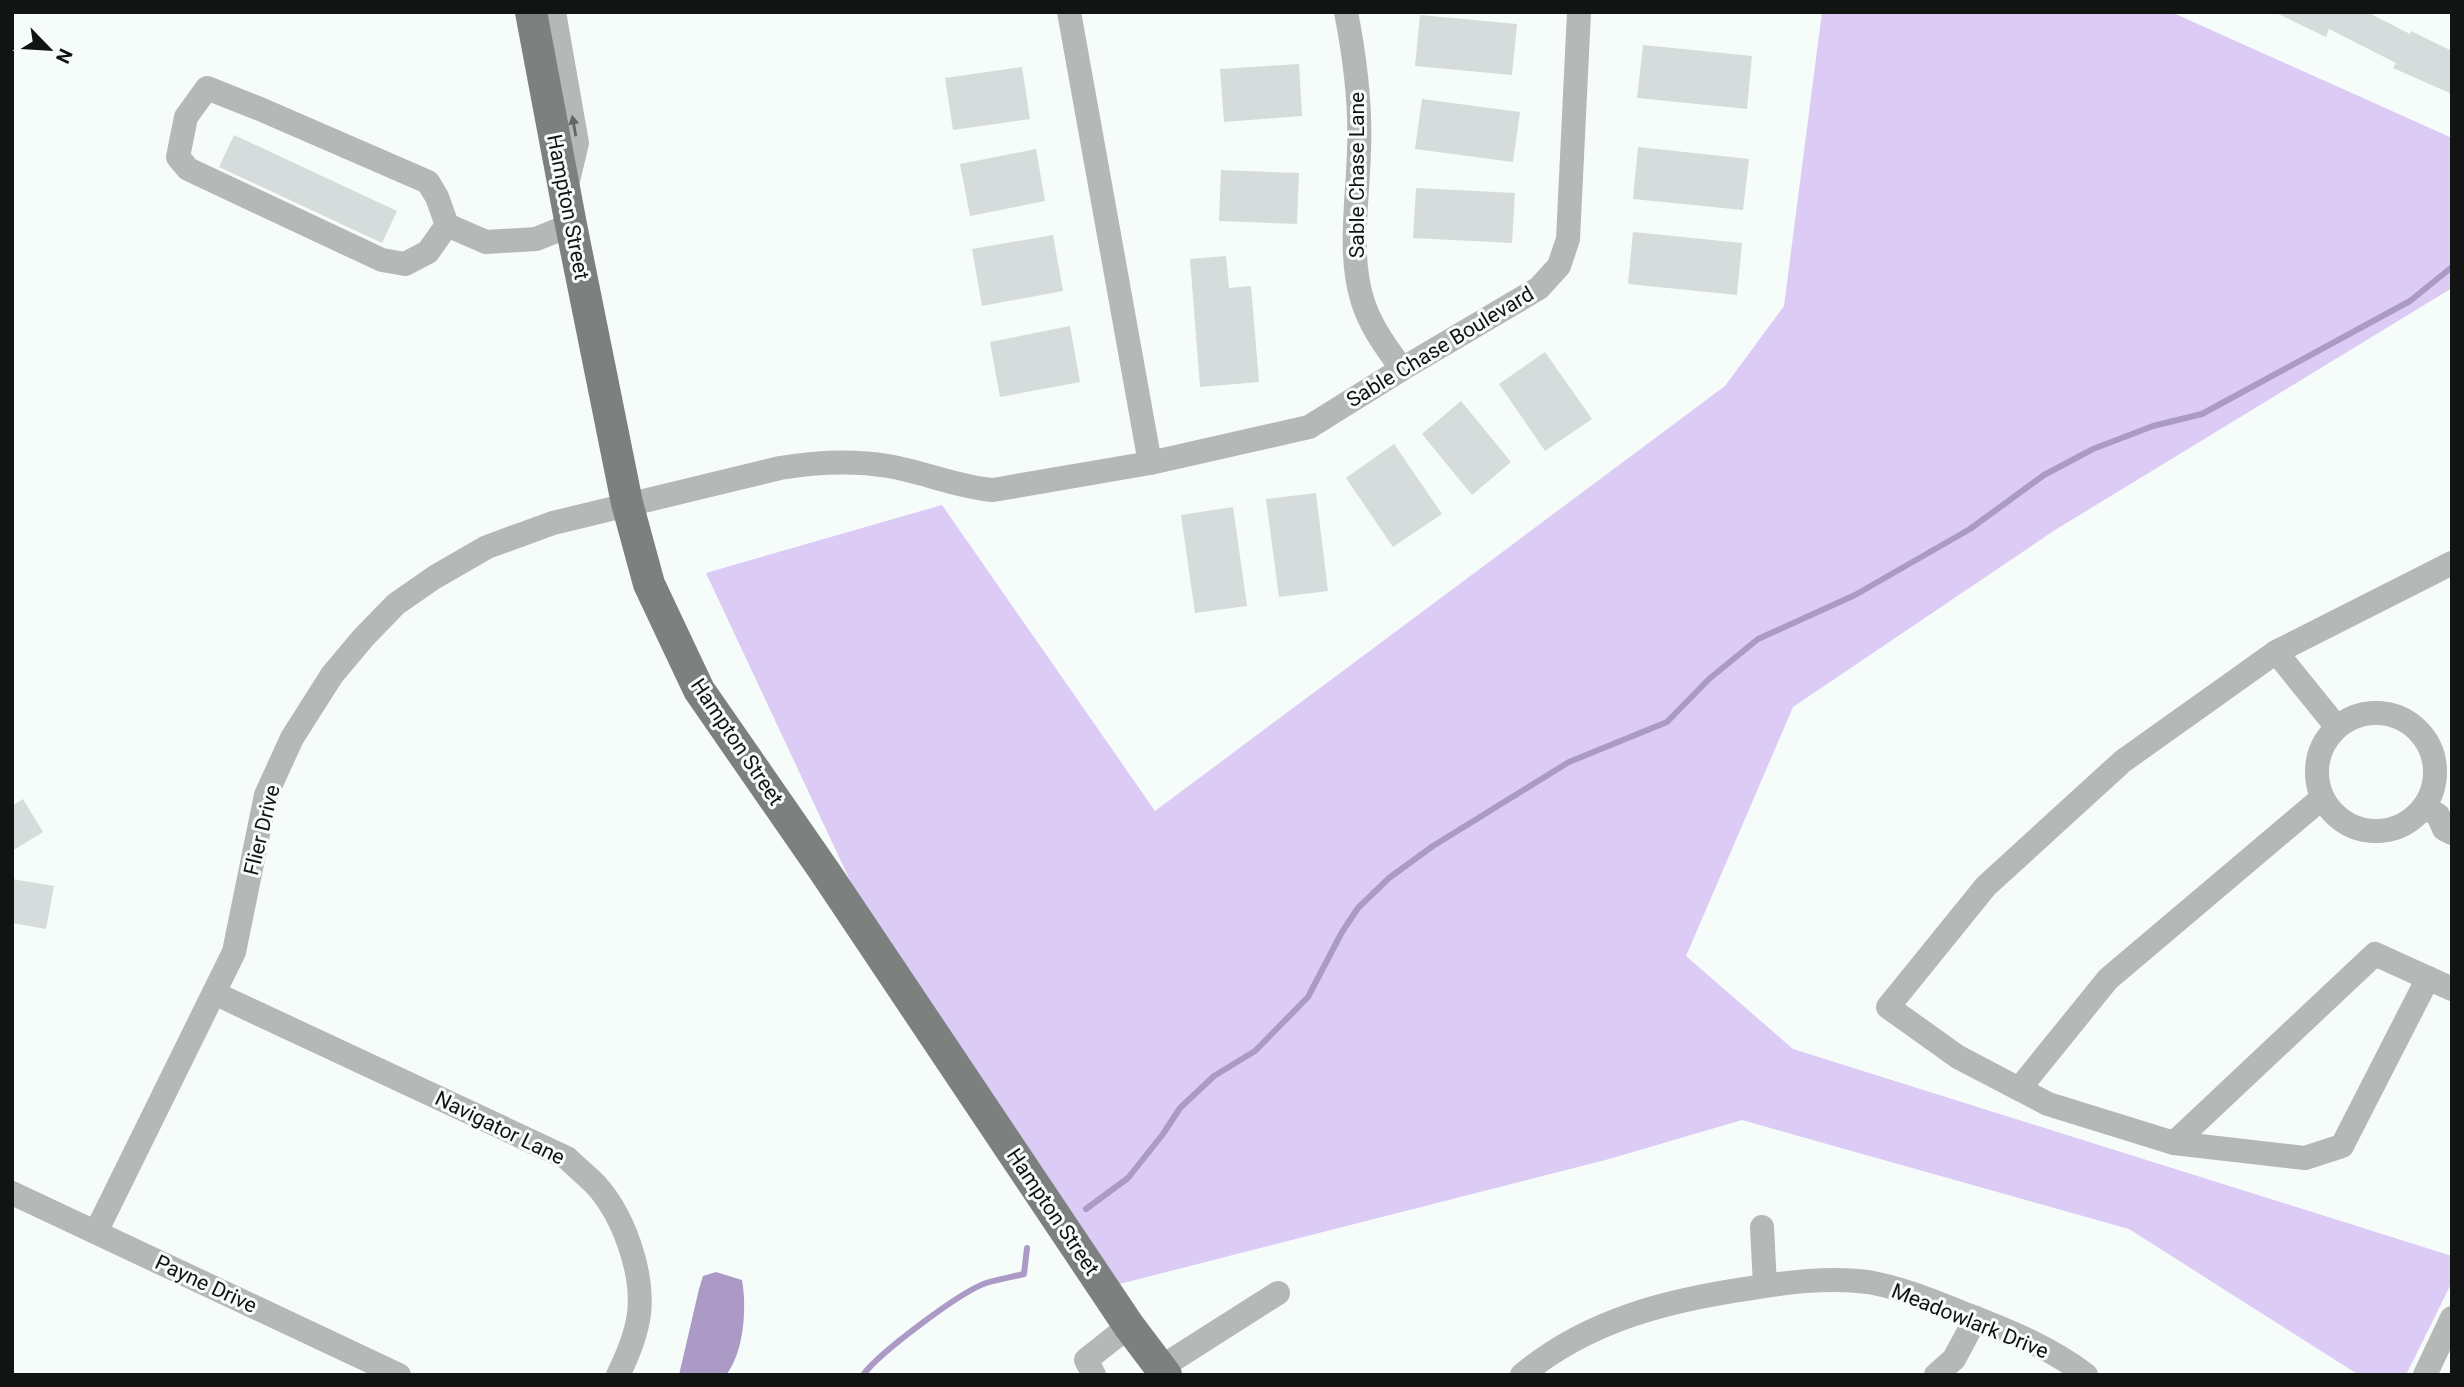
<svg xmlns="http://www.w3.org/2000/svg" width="2464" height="1387" font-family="Roboto,sans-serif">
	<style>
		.green { fill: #dbcbf5 }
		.water { fill: #ab99c6 }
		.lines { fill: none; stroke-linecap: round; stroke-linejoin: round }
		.stream { stroke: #ab99c6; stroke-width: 6 }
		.building { fill: #d6dcdb }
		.minor { stroke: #b5b8b7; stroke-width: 24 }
		.major { stroke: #7c8180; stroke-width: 32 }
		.oneway { fill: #646666 }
		.labels { text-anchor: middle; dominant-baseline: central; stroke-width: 6; stroke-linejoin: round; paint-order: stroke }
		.street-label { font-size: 21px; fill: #121414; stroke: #f5fcfa }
	</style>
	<rect width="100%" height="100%" fill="#f5fcfa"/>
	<!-- green -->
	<polygon class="green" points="1822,12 2171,12 2452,138 2452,288 2055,530 1793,707 1686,956 1793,1049 2452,1256 2452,1282 2406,1375 2359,1375 2129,1229 1742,1120 1609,1159 1096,1290 891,968 706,573 942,505 1155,811 1725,386 1784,306"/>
	<!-- water -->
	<path class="water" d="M716 1272 742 1280C747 1308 744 1352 726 1375H679L699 1289 703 1276Z"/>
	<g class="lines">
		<!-- stream -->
		<g class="stream">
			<polyline points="1086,1209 1128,1178 1163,1134 1180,1108 1214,1076 1255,1051 1308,997 1342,932 1358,908 1389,878 1433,846 1569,762 1667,722 1709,679 1758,639 1855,595 1916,560 1970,529 2044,475 2093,449 2153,426 2202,414 2410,301 2452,267"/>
			<path d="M863 1375C879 1353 960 1292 986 1283 998 1279 1012 1277 1024 1274L1027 1248"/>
		</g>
	</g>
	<!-- building -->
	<g class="building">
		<polygon points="2274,12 2367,12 2410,34 2411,31 2452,51 2452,94 2393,68 2396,63 2329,29 2326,37"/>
		<polygon points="1420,15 1517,24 1512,75 1415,66"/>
		<polygon points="1643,45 1752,56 1747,109 1637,98"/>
		<polygon points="1299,64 1302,116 1224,122 1220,69"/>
		<polygon points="1022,67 1030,119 953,130 945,78"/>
		<polygon points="1422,99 1520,112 1513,162 1415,149"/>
		<polygon points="234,135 397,211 382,243 219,167"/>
		<polygon points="1638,147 1749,159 1743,210 1633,199"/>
		<polygon points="1036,149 1045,201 970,216 960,164"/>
		<polygon points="1221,170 1299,173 1297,224 1219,221"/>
		<polygon points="1416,188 1515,193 1512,243 1413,238"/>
		<polygon points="1633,232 1742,243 1737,295 1628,284"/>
		<polygon points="1053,235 1063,291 982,306 972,249"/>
		<polygon points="1226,256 1229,288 1251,286 1259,382 1200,387 1190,259"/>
		<polygon points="1070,326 1080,382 1000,397 990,342"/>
		<polygon points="1545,352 1592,419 1545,451 1499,384"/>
		<polygon points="1461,401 1511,462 1472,495 1422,434"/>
		<polygon points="1394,444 1442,514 1393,547 1346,478"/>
		<polygon points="1316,493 1328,591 1279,597 1266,499"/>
		<polygon points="1233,507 1247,606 1195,613 1181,515"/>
		<polygon points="23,799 43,832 12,851 12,806"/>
		<polygon points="12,879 54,886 46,929 12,923"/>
	</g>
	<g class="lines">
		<!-- minor -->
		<g class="minor">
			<polyline points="554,12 577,143 566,189"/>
			<polyline points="1069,12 1150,463"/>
			<path d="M1346 12C1355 58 1361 103 1359 150 1358 199 1348 252 1362 299 1370 326 1386 347 1402 369"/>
			<polyline points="447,225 428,252 405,264 382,260 188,169 178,157 186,117 207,88 260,109 428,182 437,197 447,225 486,242 536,239 571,225"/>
			<polyline points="2276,652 2336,726"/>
			<circle cx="2376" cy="772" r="59"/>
			<polyline points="2424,807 2438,815 2444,829 2452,833"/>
			<polyline points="2428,978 2342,1146 2305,1158 2174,1143 2048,1104 1958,1057 1888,1007 1986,886 2123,761 2276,652 2452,563"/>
			<path d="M214 993 567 1158C576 1167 586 1175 595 1184 623 1214 644 1272 639 1314 636 1336 628 1355 618 1375"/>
			<polyline points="2019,1089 2108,979 2322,798"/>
			<polyline points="2174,1143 2375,954 2452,989"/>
			<polyline points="12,1193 399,1375"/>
			<polyline points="1762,1227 1765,1286"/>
			<path d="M96 1232 234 952 266 795 292 738 332 675 363 638 396 604 435 577 487 547 553 523 780 468C816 462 851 460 888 466 924 472 957 487 993 490L1150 463 1309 427 1402 369 1539 288 1559 266 1568 239 1579 12"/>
			<polyline points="1160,1368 1278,1293"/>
			<polyline points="1094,1375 1086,1360 1129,1326"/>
			<path d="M1522 1375C1588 1320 1668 1300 1752 1288 1790 1282 1829 1277 1868 1282 1903 1288 1935 1302 1968 1315 2009 1331 2051 1348 2086 1375"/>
			<polyline points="1936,1375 1954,1359 1976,1318"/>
			<polyline points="2425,1375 2452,1318"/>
		</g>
		<!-- major -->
		<polyline class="major" points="531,12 571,225 627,503 649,584 699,690 825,872 1129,1326 1166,1375"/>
	</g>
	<!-- one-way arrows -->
	<defs><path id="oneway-solid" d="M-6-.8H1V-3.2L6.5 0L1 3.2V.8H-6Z" transform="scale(1.75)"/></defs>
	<use class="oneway" href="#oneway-solid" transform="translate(574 126) rotate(-100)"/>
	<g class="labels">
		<!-- street labels -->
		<g class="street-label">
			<text transform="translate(1357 175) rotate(-90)">Sable Chase Lane</text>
			<text transform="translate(568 207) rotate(79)">Hampton Street</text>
			<text transform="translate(1440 347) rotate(-31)">Sable Chase Boulevard</text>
			<text transform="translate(737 742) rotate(56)">Hampton Street</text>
			<text transform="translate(262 830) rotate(-76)">Flier Drive</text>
			<text transform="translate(500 1128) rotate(26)">Navigator Lane</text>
			<text transform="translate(1053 1212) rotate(56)">Hampton Street</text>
			<text transform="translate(206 1284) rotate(25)">Payne Drive</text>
			<text transform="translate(1970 1321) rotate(22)">Meadowlark Drive</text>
		</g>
	</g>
	<!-- border -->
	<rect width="2464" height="1387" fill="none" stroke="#121414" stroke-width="28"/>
	<!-- north arrow -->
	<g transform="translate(49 49) rotate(115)" stroke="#f5fcfa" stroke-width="5" paint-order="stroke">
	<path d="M0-5L12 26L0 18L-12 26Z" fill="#121414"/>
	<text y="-10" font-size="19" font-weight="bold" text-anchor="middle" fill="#121414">N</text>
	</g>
</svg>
